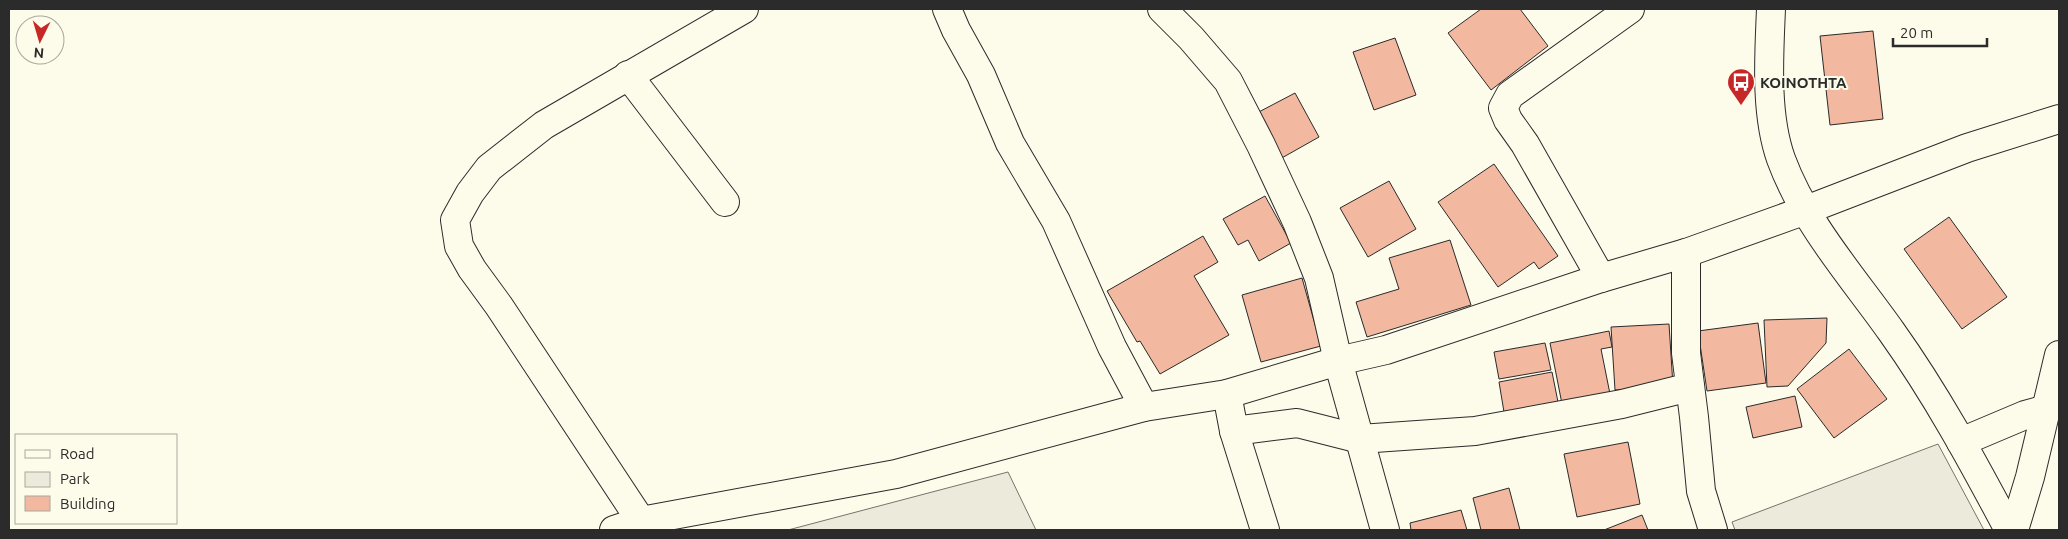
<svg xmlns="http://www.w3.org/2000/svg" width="2068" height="539" font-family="Ubuntu,sans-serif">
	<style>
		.green { fill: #ecebdb; stroke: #74746e }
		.building { fill: #f2b8a0; stroke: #2b2b2b }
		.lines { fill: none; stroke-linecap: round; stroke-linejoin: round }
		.street-casing { stroke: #2b2b2b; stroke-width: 30 }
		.secondary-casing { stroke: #2b2b2b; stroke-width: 30 }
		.street { stroke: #fdfbea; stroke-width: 28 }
		.secondary { stroke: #fdfbea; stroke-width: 28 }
		.labels { text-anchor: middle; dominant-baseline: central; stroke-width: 4; stroke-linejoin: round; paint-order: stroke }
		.poi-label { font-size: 15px; font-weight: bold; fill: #2b2b2b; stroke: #fdfbea; text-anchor: start }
	</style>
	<rect width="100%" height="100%" fill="#fdfbea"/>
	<!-- green -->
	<g class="green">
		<polygon points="1938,444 1984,530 1735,530 1732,522"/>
		<polygon points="1008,472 1036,530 788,530"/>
	</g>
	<!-- building -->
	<g class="building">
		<polygon points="1481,9 1520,9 1548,46 1491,90 1448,33"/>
		<polygon points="1873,31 1883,119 1830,125 1820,36"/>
		<polygon points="1395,38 1416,95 1374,110 1353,52"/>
		<polygon points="1295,93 1319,137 1280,159 1255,114"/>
		<polygon points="1494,164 1558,256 1539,269 1534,262 1498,287 1438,202"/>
		<polygon points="1389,181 1416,229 1368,257 1340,208"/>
		<polygon points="1265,196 1291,243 1259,261 1248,240 1238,245 1223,219"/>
		<polygon points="1949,217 2007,297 1962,329 1904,249"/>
		<polygon points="1203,236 1218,262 1194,276 1229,335 1160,374 1140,341 1137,342 1107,291"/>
		<polygon points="1450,240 1471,305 1367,337 1356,302 1399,289 1389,258"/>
		<polygon points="1302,278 1321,346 1261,362 1242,295"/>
		<polygon points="1827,318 1826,343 1788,386 1767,387 1764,320"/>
		<polygon points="1758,323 1766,383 1707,391 1698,331"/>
		<polygon points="1669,324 1673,386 1615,390 1611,327"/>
		<polygon points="1609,331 1612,347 1601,349 1610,394 1562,404 1550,343"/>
		<polygon points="1545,343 1551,370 1499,379 1494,352"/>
		<polygon points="1849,349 1887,399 1834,438 1797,389"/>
		<polygon points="1552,372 1558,402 1504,412 1499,382"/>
		<polygon points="1795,396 1802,427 1753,438 1746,407"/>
		<polygon points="1628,442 1640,504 1577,517 1564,454"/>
		<polygon points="1509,488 1520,530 1481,530 1473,498"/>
		<polygon points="1461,510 1467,530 1411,530 1410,523"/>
		<polygon points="1642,515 1648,530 1604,530"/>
	</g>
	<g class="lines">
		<!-- street casing -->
		<g class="street-casing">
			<g id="street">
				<polyline points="947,9 956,30 981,75 1010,143 1056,221 1112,347 1144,407"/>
				<polyline points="1162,9 1191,38 1228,81 1261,145 1297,222 1319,278 1338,361 1385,530"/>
				<polyline points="628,75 725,202"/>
				<polyline points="1686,253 1686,353 1694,417 1701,491 1713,530"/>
				<polyline points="1601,278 1525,144 1508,120 1503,108 1510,95 1630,9"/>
				<polyline points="1227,394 1234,431 1297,423 1360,439 1475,431 1622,404 1690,387"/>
				<polyline points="1234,431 1265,530"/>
				<polyline points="1961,442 2025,415 2047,409"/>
				<polyline points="641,521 499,306 472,269 459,246 455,220 470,193 489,168 544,125 744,9"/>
				<polyline points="614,530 641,521 896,474 1144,407 1227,394 1338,361 1386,350 1601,278 1686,253 1806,210 1967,148 2059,119"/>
				<polyline points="2014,530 2030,477 2059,355"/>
			</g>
		</g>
		<!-- secondary casing -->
		<g class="secondary-casing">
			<path id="secondary" d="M1771 9C1769 56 1765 114 1781 159 1805 224 1852 276 1891 331 1936 394 1973 462 2009 530"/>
		</g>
		<!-- street -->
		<use href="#street" class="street"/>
		<!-- secondary -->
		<use href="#secondary" class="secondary"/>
	</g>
	<!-- icons -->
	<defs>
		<g id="bus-pin" transform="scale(1.4375)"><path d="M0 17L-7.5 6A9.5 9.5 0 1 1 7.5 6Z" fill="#c62828" stroke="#fdfbea"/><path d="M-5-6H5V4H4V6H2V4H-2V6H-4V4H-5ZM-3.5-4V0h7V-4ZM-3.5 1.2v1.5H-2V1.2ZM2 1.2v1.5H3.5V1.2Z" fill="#fff"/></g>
	</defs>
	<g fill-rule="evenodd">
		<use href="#bus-pin" x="1741" y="82"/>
	</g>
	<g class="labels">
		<!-- poi labels -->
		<g class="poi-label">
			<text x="1760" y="82">ΚΟΙΝΟΤΗΤΑ</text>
		</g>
	</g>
	<!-- border -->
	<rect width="2068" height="539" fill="none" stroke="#2b2b2b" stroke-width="20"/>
	<!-- legend -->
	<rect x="15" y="434" width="162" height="90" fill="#fdfbea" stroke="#a9a89e"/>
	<rect x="25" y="450" width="25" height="8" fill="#fdfbea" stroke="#a9a89e"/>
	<text x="60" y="459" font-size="15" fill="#2b2b2b">Road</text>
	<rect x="25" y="472" width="25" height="15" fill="#ecebdb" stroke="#a9a89e"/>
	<text x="60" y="484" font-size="15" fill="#2b2b2b">Park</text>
	<rect x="25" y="496" width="25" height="15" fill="#f2b8a0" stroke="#a9a89e"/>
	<text x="60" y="509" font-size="15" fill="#2b2b2b">Building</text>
	<!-- north arrow -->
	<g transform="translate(40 40) rotate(185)"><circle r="24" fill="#fdfbea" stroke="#a9a89e"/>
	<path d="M0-4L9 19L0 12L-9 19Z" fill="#c62828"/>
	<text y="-8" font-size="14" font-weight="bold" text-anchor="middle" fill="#2b2b2b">N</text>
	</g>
	<!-- scale -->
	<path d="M1893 38v8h94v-8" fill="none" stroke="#2b2b2b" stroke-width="2.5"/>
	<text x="1900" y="38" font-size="15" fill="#2b2b2b" stroke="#fdfbea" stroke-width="4" paint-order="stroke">20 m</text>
</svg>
